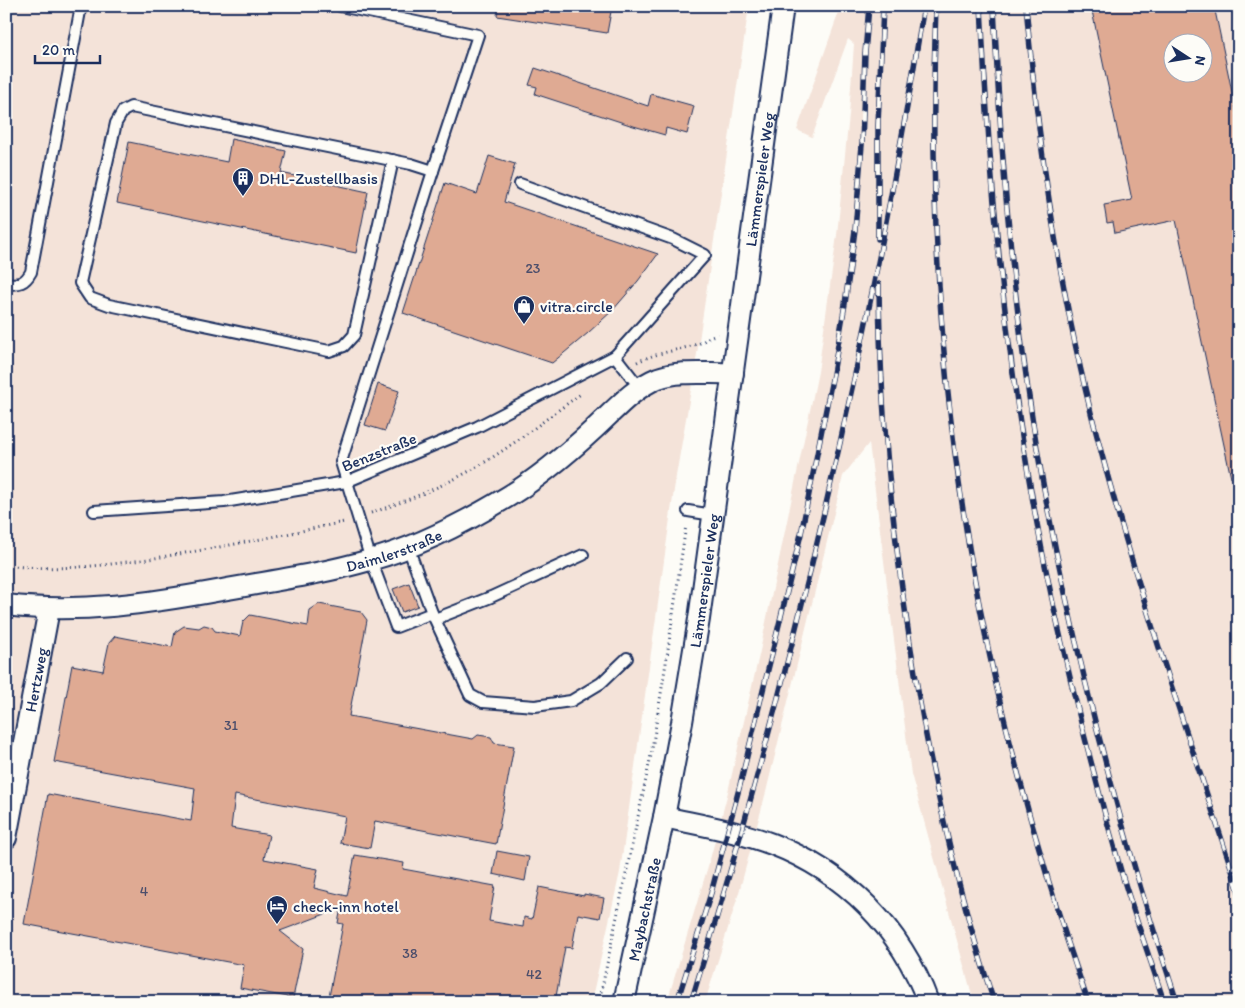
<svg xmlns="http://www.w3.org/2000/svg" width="1245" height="1008" font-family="Itim,sans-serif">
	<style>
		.built { fill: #f4e3d9; fill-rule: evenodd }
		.building { fill: #dfaa93; stroke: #1b2f5e; fill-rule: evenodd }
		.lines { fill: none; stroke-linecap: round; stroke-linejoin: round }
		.service-casing { stroke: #1b2f5e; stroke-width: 14 }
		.minor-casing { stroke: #1b2f5e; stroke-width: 24 }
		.path { stroke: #1b2f5e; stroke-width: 3; stroke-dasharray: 1 4; stroke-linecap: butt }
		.service { stroke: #fdfcf7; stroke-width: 10 }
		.minor { stroke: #fdfcf7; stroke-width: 20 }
		.rail-casing { stroke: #1b2f5e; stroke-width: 5.5 }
		.rail { stroke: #fdfcf7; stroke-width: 4; stroke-dasharray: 11; stroke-linecap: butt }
		.labels { text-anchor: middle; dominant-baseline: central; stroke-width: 4.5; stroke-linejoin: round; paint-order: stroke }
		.number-label { font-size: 14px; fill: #4c4e6b }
		.poi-label { font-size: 16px; fill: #1b2f5e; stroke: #fdfcf7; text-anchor: start }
		.street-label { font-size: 16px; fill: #1b2f5e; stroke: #fdfcf7 }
	</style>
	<rect width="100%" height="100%" fill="#fdfcf7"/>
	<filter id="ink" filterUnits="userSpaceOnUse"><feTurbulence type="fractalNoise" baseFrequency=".02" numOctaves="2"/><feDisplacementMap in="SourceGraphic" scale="10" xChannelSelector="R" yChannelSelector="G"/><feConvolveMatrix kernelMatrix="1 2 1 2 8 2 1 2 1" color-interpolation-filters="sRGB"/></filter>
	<g filter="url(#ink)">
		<!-- built -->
		<g class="built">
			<polygon points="6,6 749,6 695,367 676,476 620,872 591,1002 6,1002"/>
			<path d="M841 6H1239V1002H974L911 774 869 443 843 476 766 792 738 896 705 1002H667L709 863 727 796 760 651 818 372 837 235 849 115 854 44 848 39 812 137 797 130ZM1172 42H1202V72H1172Z"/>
		</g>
		<!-- building -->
		<g class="building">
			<polygon points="498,6 612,6 607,33 497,16"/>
			<path d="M1091 6H1214L1239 125V477L1231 478 1176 220 1115 233 1113 222 1107 223 1104 205 1132 200ZM1172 42H1202V72H1172Z"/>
			<polygon points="535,68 648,106 651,94 694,106 687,134 666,128 665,135 630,125 535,94 537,87 529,85"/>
			<polygon points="231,139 286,151 281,173 368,192 356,253 117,203 129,142 227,162"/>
			<polygon points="489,156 515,164 504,202 658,254 638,281 613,310 588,333 552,363 403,313 445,183 477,194"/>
			<polygon points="378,384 399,391 385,431 365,425"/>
			<polygon points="409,583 418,606 402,612 393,589"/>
			<polygon points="319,604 361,612 367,620 349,716 473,739 478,735 491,737 494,743 514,746 496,844 375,821 370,848 340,843 345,816 235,795 231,828 269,835 264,859 318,869 314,888 347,896 355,855 404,863 403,869 495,886 489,921 523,927 524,917 532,919 539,887 584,896 584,894 604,898 600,918 578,914 572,948 565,947 555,1002 328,1002 343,924 338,923 341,908 280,931 303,949 293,998 240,988 244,965 24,924 48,794 191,821 195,788 54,762 72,665 103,671 109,643 115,636 172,647 175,632 184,626 199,628 204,625 212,627 215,631 240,636 243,622 250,615 308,626 310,610"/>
			<polygon points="497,851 529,857 525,881 493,874"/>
		</g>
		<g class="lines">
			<!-- service casing -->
			<g class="service-casing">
				<g id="service">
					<polyline points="340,6 478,35 433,171 341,462 371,560 396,627 432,613 408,547"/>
					<polyline points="393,160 354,335 344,346 329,351 109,305 90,298 80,283 116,123 123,111 131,107 411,164 433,171"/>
					<polyline points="520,184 673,239 705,255 615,356"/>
					<path d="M6 283C19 285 25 283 31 272L81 6"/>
					<polyline points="94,511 224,502 346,482 477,427 615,356 640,388"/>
					<polyline points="688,511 713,515"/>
					<polyline points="432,613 470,695 483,702 535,706 571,701 601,683 627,658"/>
					<polyline points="435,619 491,597 583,555"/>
				</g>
			</g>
			<!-- minor casing -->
			<g class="minor-casing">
				<g id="minor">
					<path id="s1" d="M6 605C79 614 151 603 222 590 272 581 322 574 370 560 419 547 466 522 509 496 540 477 567 454 593 430 613 412 633 388 658 378 680 370 709 374 733 373"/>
					<path d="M664 817C700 825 737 831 772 844 845 872 901 928 928 1002"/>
					<path id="s2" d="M6 838 49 609"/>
					<path id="s3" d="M624 1002 664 817 682 722 699 619 783 6"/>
				</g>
			</g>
			<!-- path -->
			<g class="path">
				<path d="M637 362C658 352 677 351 697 344 705 342 710 334 718 335"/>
				<path d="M371 513C404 502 436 489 466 473 507 451 544 420 582 393"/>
				<path d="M6 565C57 572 111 565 161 557 223 547 283 535 344 522"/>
				<polyline points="599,1002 651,755 666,663 686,525"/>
			</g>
			<!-- service -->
			<use href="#service" class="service"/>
			<!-- minor -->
			<use href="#minor" class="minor"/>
			<!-- rail casing -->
			<g class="rail-casing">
				<g id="rail">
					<path d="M936 6C927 234 946 466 997 689 1022 795 1052 899 1088 1002"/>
					<path d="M981 6C990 205 1010 404 1052 599 1072 690 1095 781 1121 871 1134 915 1150 958 1164 1002"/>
					<path d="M994 6C1002 203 1022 401 1065 593 1085 685 1108 776 1134 865 1147 911 1162 956 1177 1002"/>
					<path d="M1026 6C1039 151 1060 296 1097 436 1137 590 1190 741 1239 892"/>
					<polyline points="878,239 878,125 883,6"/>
					<path d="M879 284C880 423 895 560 919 697 937 800 961 903 994 1002"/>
					<polyline points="677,1002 711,893 740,785 801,534 833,374 845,304 855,230 862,145 865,53 869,6"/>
					<path d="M691 1002C792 676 870 342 924 6"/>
				</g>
			</g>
			<!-- rail -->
			<use href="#rail" class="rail"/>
		</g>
	</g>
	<!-- icons -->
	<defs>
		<g id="building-pin" transform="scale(1.125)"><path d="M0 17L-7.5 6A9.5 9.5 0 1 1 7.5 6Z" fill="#1b2f5e" stroke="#fdfcf7"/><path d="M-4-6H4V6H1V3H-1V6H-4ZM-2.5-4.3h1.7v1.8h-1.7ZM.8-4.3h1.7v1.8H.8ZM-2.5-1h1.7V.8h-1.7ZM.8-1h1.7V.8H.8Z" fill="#fff"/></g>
		<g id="shop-pin" transform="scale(1.125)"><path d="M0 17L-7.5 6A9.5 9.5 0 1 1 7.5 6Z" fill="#1b2f5e" stroke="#fdfcf7"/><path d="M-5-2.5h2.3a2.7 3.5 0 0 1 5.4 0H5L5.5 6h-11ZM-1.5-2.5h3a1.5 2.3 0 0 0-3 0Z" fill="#fff"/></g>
		<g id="hotel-pin" transform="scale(1.125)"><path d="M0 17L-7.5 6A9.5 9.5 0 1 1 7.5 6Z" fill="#1b2f5e" stroke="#fdfcf7"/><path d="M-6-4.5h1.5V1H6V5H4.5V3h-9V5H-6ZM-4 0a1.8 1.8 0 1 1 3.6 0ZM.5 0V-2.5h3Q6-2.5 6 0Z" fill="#fff"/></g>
	</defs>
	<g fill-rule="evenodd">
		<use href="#building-pin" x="243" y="178"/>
		<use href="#shop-pin" x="524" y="306"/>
		<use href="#hotel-pin" x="277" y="906"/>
	</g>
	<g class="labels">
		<!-- number labels -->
		<g class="number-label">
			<text x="533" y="268">23</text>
			<text x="231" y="725">31</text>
			<text x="144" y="891">4</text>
			<text x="410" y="953">38</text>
			<text x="534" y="974">42</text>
		</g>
		<!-- poi labels -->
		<g class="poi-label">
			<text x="259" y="178">DHL-Zustellbasis</text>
			<text x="540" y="306">vitra.circle</text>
			<text x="293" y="906">check-inn hotel</text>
		</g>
		<!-- street labels -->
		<g class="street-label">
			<text stroke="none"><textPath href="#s3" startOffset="834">Lämmerspieler Weg</textPath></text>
			<text transform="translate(379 452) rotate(-22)">Benzstraße</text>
			<text stroke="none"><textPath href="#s1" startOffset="394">Daimlerstraße</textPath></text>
			<text stroke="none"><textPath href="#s3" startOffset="429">Lämmerspieler Weg</textPath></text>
			<text stroke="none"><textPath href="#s2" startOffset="161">Hertzweg</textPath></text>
			<text stroke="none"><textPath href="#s3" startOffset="95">Maybachstraße</textPath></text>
		</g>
	</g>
	<!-- margin -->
	<rect width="1245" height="1008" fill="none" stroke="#fdfcf7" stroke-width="25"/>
	<rect x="12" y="12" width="1220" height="983" fill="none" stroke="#1b2f5e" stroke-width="2" filter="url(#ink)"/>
	<!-- north arrow -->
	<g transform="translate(1188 58) rotate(102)"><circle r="24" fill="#fdfcf7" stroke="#a3aaba"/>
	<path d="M0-4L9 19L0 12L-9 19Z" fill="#1b2f5e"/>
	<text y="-8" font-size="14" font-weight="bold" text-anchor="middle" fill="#1b2f5e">N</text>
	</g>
	<!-- scale -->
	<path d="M35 55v8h65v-8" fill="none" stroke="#1b2f5e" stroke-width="2.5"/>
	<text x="42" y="55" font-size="15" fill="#1b2f5e" stroke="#fdfcf7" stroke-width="4" paint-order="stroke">20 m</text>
</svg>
